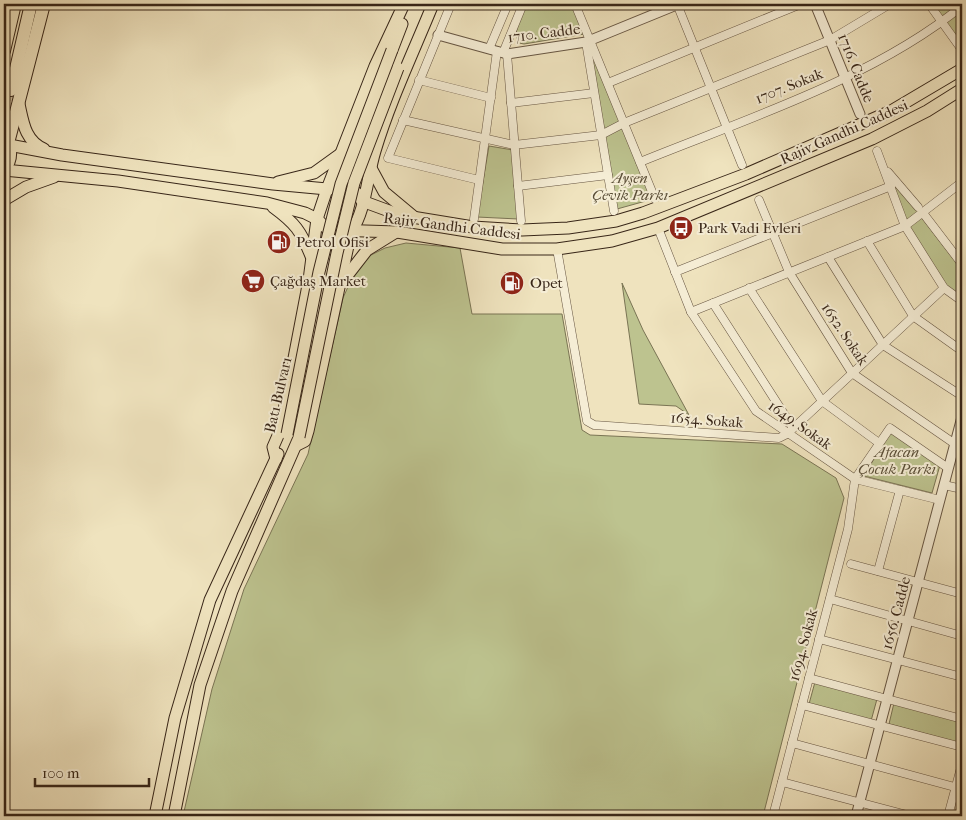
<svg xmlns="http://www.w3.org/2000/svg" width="966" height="820" font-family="'IM FELL French Canon',serif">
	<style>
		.green { fill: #bdc38f; stroke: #7a7454 }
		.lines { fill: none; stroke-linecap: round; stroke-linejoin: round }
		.trunk-tunnel { stroke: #cabd9d; stroke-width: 12; stroke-dasharray: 12 6; stroke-linecap: butt }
		.minor-casing { stroke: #665542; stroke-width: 9 }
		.tertiary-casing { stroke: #665542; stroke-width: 11 }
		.primary-casing { stroke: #382618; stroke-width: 13 }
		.trunk-casing { stroke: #382618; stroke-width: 14 }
		.minor { stroke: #f5edd5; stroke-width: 8 }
		.tertiary { stroke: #f5edd5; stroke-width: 9 }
		.primary { stroke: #efe3be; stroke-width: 11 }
		.trunk { stroke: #efe3be; stroke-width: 12 }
		.primary-bridge-casing { stroke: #382618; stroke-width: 13; stroke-linecap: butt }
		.primary-bridge { stroke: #efe3be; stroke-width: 11 }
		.labels { text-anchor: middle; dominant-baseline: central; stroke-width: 4; stroke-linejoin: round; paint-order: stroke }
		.street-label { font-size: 15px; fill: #382618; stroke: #f5edd5 }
		.park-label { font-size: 15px; font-style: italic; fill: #594d36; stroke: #f5edd5 }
		.poi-label { font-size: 15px; fill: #382618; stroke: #f5edd5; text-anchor: start }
	</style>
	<rect width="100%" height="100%" fill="#efe3be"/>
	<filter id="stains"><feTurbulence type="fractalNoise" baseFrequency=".004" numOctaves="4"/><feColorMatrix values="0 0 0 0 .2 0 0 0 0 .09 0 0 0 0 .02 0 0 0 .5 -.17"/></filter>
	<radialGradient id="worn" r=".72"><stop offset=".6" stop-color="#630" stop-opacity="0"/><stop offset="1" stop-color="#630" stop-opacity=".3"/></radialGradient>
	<!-- green -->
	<g class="green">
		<path d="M528 4H571L584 34 524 44 519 43C511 32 523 14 528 4Z"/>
		<polygon points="932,4 960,4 962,7 962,45"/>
		<polygon points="591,50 621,122 604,130"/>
		<polygon points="623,125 653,199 617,209 604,135"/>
		<polygon points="489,146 513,150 518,219 477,217"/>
		<polygon points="890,177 919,211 905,221"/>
		<polygon points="921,217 962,270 962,298 945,287 909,226"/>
		<polygon points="406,243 460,248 472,314 562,314 582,430 590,435 782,444 836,478 844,498 763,816 183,816 212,689 244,589 308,454 343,298 355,271 371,255 385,248"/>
		<polygon points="622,283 643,330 689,415 676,406 639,404"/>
		<polygon points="891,430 940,465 932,493 864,476"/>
		<polygon points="815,682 877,699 871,721 809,704"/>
		<polygon points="894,703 962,721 960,743 889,724"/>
	</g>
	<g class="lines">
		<!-- trunk-tunnel -->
		<polyline class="trunk-tunnel" points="4,118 11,90"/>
		<!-- minor casing -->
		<g class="minor-casing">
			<g id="minor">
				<polyline points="451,4 388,158 479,180"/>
				<polyline points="575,4 655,199"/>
				<polyline points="677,4 742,165"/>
				<polyline points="929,4 962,50"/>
				<polyline points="586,42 614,211"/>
				<polyline points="489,49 508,4"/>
				<polyline points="503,53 523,4"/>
				<polyline points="507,54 521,221"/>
				<polyline points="419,80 491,98"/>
				<polyline points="608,83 801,4"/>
				<polyline points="511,103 594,93"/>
				<polyline points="403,120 514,145 601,135 624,123 830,40 890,4"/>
				<polyline points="877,151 905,226 944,288 962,301"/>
				<path d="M640 162C746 119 874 78 962 6"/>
				<polyline points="888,172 918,207"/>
				<polyline points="518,186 608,175"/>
				<polyline points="759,200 789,272 852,373 955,444"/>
				<polyline points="923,213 962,264"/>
				<polyline points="474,219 497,51"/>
				<polyline points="658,228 691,312 756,411 855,479 940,500"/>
				<polyline points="867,241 913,316 962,351"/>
				<polyline points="557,249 587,421 594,425 779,438 787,434 944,288"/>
				<polyline points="828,257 883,345 962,396"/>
				<polyline points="675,272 891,186"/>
				<polyline points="749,288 822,401 879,443"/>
				<polyline points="713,303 793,428"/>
				<polyline points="691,312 905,226 962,182"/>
				<polyline points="953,453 962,451"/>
				<polyline points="944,485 962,489"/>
				<polyline points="851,564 962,594"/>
				<polyline points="878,571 900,490"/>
				<polyline points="830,599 962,636"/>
				<polyline points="819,639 962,677"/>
				<polyline points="809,678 962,719"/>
				<polyline points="802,705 962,747"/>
				<polyline points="792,743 962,789"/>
				<polyline points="782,782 911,816"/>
				<polyline points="773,816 848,529 855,479 890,428 948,468"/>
				<polyline points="948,816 962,764"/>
			</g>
		</g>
		<!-- tertiary casing -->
		<g class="tertiary-casing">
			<g id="tertiary">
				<polyline points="815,4 860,114"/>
				<polyline points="438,35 507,54 586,42 679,4"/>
				<polyline points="856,816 962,417"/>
			</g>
		</g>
		<!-- primary casing -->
		<g class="primary-casing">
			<g id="primary">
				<polyline points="392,50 402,24"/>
				<path d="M19 104C23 122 25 141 44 149"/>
				<polyline points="9,145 62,155 273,184 327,189 345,188 357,193 362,201 400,215 473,227 522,230 568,228 616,221 643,213 746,174 891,111 962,69"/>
				<polyline points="371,168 384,192 414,217"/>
				<polyline points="4,170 118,181 267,203 305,213 317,219 325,227 333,230 397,232 502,249 557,249 612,241 658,228 872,139 927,111 962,89"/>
				<polyline points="278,182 314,173 339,155"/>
				<polyline points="4,200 26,187 54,177"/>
				<path d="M273 207C295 223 301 231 311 256"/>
				<polyline points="343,281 367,250 396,232"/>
				<path d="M297 445 305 441 308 431 351 232C366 210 367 177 375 151 390 101 413 53 433 4"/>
				<polyline points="276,459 273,447 280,431 309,280 317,219 327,189 375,66 404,4"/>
				<polyline points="155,816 175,718 210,600 278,454"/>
				<polyline points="174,816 200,685 232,591 298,440"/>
			</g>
		</g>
		<!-- trunk casing -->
		<g class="trunk-casing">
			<g id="trunk">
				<polyline points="4,51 15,4"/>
				<polyline points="11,90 31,4"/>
				<path d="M4 137C12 148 12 159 4 170"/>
				<polyline points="8,143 44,4"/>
			</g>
		</g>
		<!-- minor -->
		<use href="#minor" class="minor"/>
		<!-- tertiary -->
		<use href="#tertiary" class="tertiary"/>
		<!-- primary -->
		<use href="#primary" class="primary"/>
		<!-- trunk -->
		<use href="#trunk" class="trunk"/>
		<!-- primary-bridge casing -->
		<g class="primary-bridge-casing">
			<g id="primary-bridge">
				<polyline points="287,434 319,272 341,184 392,50"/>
				<polyline points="299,437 337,253 354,183 398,68"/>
			</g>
		</g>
		<!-- primary-bridge -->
		<use href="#primary-bridge" class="primary-bridge"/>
	</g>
	<!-- icons -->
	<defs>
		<g id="bus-disc" transform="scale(1.25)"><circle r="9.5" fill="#8f2418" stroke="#f5edd5"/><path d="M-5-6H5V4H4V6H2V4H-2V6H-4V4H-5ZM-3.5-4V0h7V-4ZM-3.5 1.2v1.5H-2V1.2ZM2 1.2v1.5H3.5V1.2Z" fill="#fff"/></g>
		<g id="fuel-disc" transform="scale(1.25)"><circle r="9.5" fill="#8f2418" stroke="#f5edd5"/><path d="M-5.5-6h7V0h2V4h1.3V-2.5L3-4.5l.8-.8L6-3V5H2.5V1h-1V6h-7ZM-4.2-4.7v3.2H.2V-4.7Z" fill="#fff"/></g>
		<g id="supermarket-disc" transform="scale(1.25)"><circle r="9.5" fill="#8f2418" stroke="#f5edd5"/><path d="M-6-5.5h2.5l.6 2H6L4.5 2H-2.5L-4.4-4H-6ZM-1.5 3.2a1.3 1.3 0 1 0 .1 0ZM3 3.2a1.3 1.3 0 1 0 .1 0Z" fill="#fff"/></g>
	</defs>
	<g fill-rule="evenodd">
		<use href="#bus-disc" x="681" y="228"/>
		<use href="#fuel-disc" x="279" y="242"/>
		<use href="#supermarket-disc" x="253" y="281"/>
		<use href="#fuel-disc" x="512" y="283"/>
	</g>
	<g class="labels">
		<!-- street labels -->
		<g class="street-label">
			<text transform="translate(544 33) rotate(-7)">1710. Cadde</text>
			<text transform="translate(856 68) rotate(68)">1716. Cadde</text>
			<text transform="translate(789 86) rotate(-22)">1707. Sokak</text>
			<text transform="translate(844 132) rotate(-24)">Rajiv Gandhi Caddesi</text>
			<text transform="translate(452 226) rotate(7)">Rajiv Gandhi Caddesi</text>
			<text transform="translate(845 334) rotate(56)">1652. Sokak</text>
			<text transform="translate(278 395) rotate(-77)">Batı Bulvarı</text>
			<text transform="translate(707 420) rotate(4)">1654. Sokak</text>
			<text transform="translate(800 425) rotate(35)">1649. Sokak</text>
			<text transform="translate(896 613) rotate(-75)">1656. Cadde</text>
			<text transform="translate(803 645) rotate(-75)">1694. Sokak</text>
		</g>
		<!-- park labels -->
		<g class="park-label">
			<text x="630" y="178">Ayşen<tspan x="630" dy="17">Çevik Parkı</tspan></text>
			<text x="897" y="452">Afacan<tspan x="897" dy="17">Çocuk Parkı</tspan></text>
		</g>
		<!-- poi labels -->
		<g class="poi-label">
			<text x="698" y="228">Park Vadi Evleri</text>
			<text x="296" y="242">Petrol Ofisi</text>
			<text x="270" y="281">Çağdaş Market</text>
			<text x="530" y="283">Opet</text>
		</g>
	</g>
	<!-- margin -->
	<rect width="966" height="820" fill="none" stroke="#efe3be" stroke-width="20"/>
	<rect x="5" y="5" width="956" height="810" fill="none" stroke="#382618" stroke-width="2.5"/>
	<rect x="10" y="10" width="946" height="800" fill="none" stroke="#382618"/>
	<!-- scale -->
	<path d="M35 778v8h114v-8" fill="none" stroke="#382618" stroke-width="2.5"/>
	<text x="42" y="778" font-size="15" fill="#382618" stroke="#f5edd5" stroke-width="4" paint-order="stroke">100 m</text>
	<rect width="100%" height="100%" filter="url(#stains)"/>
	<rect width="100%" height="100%" fill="url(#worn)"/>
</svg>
